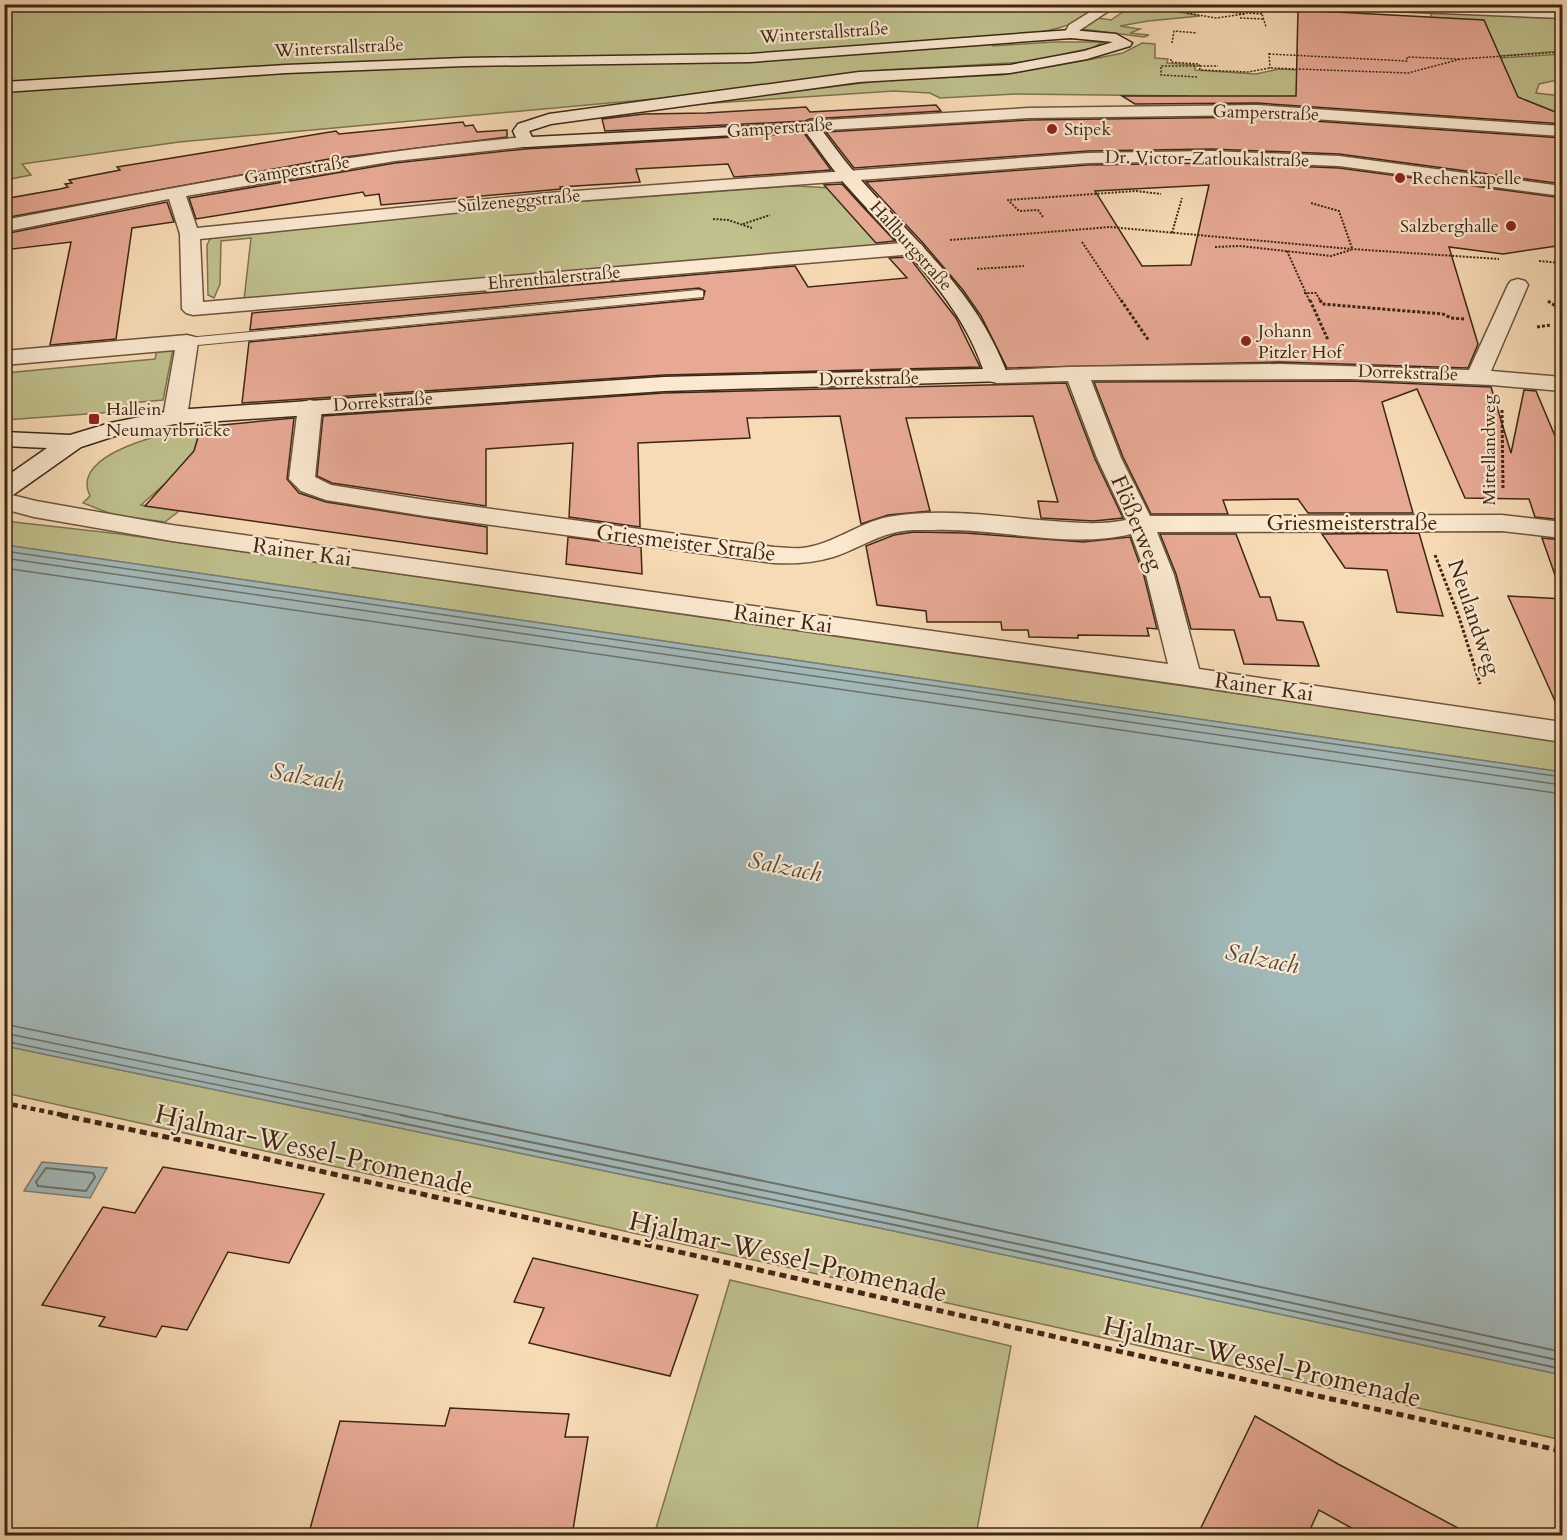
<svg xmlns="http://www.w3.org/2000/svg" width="1567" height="1540" font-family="Cardo,serif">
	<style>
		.green { fill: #bfc08c; stroke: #7e7450; stroke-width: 1.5 }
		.water { fill: #a1b8b8; stroke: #797e77; stroke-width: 1.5 }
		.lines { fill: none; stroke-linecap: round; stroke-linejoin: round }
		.shore-far1 { stroke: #6f7066; stroke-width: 1.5 }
		.shore { stroke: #6f7066; stroke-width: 2 }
		.building { fill: #e7a994; stroke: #3d2715; stroke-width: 1.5; fill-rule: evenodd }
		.lane-casing { stroke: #6c543d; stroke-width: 2 }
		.street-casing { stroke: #6c543d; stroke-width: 3 }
		.secondary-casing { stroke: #3d2715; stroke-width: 3 }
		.path-far4 { stroke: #3d2715; stroke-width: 1.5; stroke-dasharray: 2 1.5; stroke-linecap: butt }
		.path-far3 { stroke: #3d2715; stroke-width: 2; stroke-dasharray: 2 1.5; stroke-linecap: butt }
		.path-far2 { stroke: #3d2715; stroke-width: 3; stroke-dasharray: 3 2; stroke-linecap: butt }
		.path-far1 { stroke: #3d2715; stroke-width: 4.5; stroke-dasharray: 5 4; stroke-linecap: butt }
		.path { stroke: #3d2715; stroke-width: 5; stroke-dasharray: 7 4.5; stroke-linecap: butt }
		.lane { fill: #fae8cf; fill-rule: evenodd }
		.street { fill: #fae8cf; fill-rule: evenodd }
		.secondary { fill: #fae8cf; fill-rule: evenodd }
		.poi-dot { fill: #8f2418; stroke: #fae8cf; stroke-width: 2 }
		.labels { text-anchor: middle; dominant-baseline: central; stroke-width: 4.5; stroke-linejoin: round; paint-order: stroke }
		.far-street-label { font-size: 18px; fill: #3d2715; stroke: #fae8cf }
		.far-poi-label { font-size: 18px; fill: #3d2715; stroke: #fae8cf; text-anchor: start }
		.street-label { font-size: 22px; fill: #3d2715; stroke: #fae8cf }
		.water-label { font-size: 24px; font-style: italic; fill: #564b3e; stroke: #fae8cf }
		.near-street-label { font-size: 27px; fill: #3d2715; stroke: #fae8cf }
	</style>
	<rect width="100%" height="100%" fill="#f7dbb5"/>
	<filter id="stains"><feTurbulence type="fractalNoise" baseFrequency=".00333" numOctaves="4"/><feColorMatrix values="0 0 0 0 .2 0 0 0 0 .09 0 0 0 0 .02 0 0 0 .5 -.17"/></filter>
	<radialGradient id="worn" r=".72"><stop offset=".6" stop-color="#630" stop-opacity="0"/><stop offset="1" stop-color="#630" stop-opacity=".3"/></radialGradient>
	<!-- green -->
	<g class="green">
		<path d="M1096 4C1082 32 1022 34 994 38L990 42 993 46 1053 42H1103L1093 48 1026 62 884 70 675 97 179 142 22 164 31 175 5 180V5Z"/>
		<polygon points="1133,5 1186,5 1179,12 1200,16 1148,21 1120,26 1140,29 1130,33 1149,35 1144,37 1082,29 1098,18 1111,20"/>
		<polygon points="1430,12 1562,17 1562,51 1500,56 1439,36"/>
		<polygon points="1142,43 1155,44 1155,58 1168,59 1167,63 1195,65 1195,70 1256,74 1279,69 1403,76 1486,59 1562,54 1562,79 1539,84 1536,93 1562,96 1562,108 1554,113 1300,97 1303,110 1218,107 1211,106 1208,101 1186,96 1015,94 940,98 930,93 894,91 683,105 887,80 1002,75 1093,59 1123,53"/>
		<path d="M793 186C812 187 842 186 857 199 869 209 879 228 888 241L886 245 244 300 251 238 221 241 220 284 214 298 208 295 207 245 210 239 218 236 464 210Z"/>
		<polygon points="173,349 163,400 130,403 128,411 5,420 5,373 155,359 157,350"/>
		<path d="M201 427 194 451 168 481 141 505 179 511 165 522 114 515 83 503 90 496C68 452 173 431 201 427Z"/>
		<polygon points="5,521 120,534 1562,740 1562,772 5,545"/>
		<polygon points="5,1046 894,1231 1562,1375 1562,1440 5,1093"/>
		<polygon points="730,1280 1011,1346 976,1535 654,1535"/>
	</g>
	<!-- water -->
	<g class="water">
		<polygon points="5,545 1562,772 1562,1375 894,1231 5,1046"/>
		<polygon points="42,1162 107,1168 90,1198 24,1191"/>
	</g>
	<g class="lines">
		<!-- shore-far1 -->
		<g class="shore-far1">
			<polyline points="4,551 1562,777"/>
			<polyline points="4,558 1562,785"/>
			<polyline points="4,568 1562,794"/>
			<polyline points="4,1024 451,1116"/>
			<polyline points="4,1033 407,1116"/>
			<polyline points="4,1041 369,1116"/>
		</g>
		<!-- shore -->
		<g class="shore">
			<polyline points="362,1115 895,1225 1562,1369"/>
			<polyline points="400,1115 897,1218 1562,1361"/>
			<polyline points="444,1115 899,1209 1562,1352"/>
			<polygon points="46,1168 93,1173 95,1177 86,1191 38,1186 36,1182"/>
		</g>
	</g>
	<!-- building -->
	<g class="building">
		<polygon points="1298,10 1484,20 1518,97 1563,115 1563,124 1257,103 1135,104 1122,96 1296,96"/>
		<polygon points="936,105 941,111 810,119 805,121 605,131 602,119 644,114 706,113 806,107 810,112"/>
		<polygon points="1257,117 1563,138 1563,184 1339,154 1211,149 1088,151 854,168 826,132 1029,120"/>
		<polygon points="463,122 465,126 473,125 477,132 507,130 507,137 329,159 4,218 4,199 60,189 68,187 65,184 72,183 69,180 120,170 117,167 336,131 339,134"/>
		<polygon points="804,133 831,170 734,177 728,164 636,169 640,182 560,187 561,189 381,205 379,194 365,196 363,192 196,219 189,198 395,163 525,149"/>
		<path d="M1211 163 1339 168 1563 198V245L1503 254 1449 247 1478 344 1468 368 1280 362 1007 368 981 316 963 290 923 243 866 182 1088 165ZM1209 185 1191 265 1142 266 1095 191Z"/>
		<polygon points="842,184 862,206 895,241 876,243 824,185"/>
		<polygon points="167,202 174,222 132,228 116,339 50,345 71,242 4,250 4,234"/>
		<polygon points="909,257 956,318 980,367 664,375 242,403 249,342 703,299 705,291 699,288 250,330 252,313 795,266 808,287 907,278 889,258"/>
		<polygon points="1351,381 1491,387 1511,453 1524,390 1536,391 1563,455 1563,520 1535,517 1529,499 1465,498 1417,389 1382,402 1413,513 1308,513 1298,499 1223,500 1228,514 1151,514 1123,457 1094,382"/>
		<polygon points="1066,383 1095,459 1123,518 1094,521 1041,518 1038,501 1058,502 1033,416 906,418 930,511 888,515 861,524 840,416 747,418 750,438 638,443 640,527 569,517 573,443 486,449 486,506 332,483 317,476 323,416 664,393"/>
		<polygon points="294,418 287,479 299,493 326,502 487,527 487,554 145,506 194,451 201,427"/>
		<polygon points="914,532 965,533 1083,542 1130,537 1144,576 1157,629 1147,628 1149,636 1078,635 1078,638 1029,637 1028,630 1002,630 1001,622 927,622 926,611 877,605 866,546 894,535"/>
		<polygon points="1419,533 1443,616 1397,612 1387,570 1345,568 1322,534"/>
		<polygon points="1160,534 1236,534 1260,597 1270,597 1277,620 1303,622 1319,666 1244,664 1234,630 1191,629 1176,574"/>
		<polygon points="568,537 641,547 642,574 566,564"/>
		<polygon points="1542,538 1563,540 1563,577 1556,578"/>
		<polygon points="1508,596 1563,599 1563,719"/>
		<polygon points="163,1167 324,1194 289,1263 228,1252 187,1330 162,1326 156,1337 99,1326 105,1317 42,1305 103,1207 135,1213"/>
		<polygon points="533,1258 698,1295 670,1376 529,1343 544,1308 514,1302"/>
		<polygon points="450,1408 569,1414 565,1437 588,1437 572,1536 308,1536 340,1421 445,1426"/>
		<polygon points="1255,1416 1338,1464 1473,1536 1366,1536 1319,1510 1307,1536 1197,1536"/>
	</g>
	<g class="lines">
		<!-- lane casing -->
		<g class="lane-casing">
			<polygon id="lane" points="699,290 703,291 703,297 187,346 181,342 187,338"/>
		</g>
		<!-- street casing -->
		<g class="street-casing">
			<g id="street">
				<polygon points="1103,4 1119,4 1080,30 1076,37 1066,37 1064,34 1069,25"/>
				<polygon points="1314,4 1429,4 1562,10 1562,18 1320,8"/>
				<polygon points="1257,105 1562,126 1562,136 1257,115 1029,118 810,131 802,126 810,121 1029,108"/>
				<path d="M526 137 532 138 534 142 532 146 395 161 186 196 197 228 548 193 1088 153 1211 151 1339 156 1562 186V196L1339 166 1211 161 1088 163 548 203 200 239 203 302 914 242 921 244 924 248 921 252 914 254 193 315 186 313 182 309 180 234 169 199 4 232V220C178 187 350 152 526 137Z"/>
				<path d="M1518 279 1525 281 1528 285 1491 371 1562 377V391L1492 385 1351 379 1091 380 1121 458 1150 516 1502 515 1562 522V538L1502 531 1157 532 1174 575 1199 669 1562 722V742L1186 685 172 541 34 517 4 509V493L36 501 172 525 1168 664 1146 575 1131 534C1070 549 998 528 934 530 921 530 906 529 893 533 872 538 853 551 833 557 813 563 795 564 774 563L425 516 326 500 301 491 289 479 298 407 302 402 310 400 318 402 322 407 315 477 331 485 425 500 774 547C783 547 793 549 802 548 832 545 858 523 888 517 937 508 989 515 1039 520 1067 522 1098 526 1126 520L1097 458 1068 381 997 383 989 381 986 376 989 371 1068 367 1280 364 1469 370 1508 285 1511 281Z"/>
				<polygon points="187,335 195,337 198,342 187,417 183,422 175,424 167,422 163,417 175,350 4,365 4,351"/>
			</g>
		</g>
		<!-- secondary casing -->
		<g class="secondary-casing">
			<path id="secondary" d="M1071 30 1116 34 1132 43 1130 46 1087 59 1010 73 859 82 551 124 529 131 532 137 816 123C829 139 841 157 855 173 913 241 976 289 1008 376L1005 381 664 391 175 424 115 436 81 447 13 495 4 498V478L47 448 4 446V432L70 435 110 423 175 410 664 377 983 369C958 295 895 241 844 183 830 166 818 148 805 131L526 147 520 146 513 131 518 124 549 114 859 72 1010 65 1084 51 1113 42 1071 38 750 62 464 66 286 73 4 92V82L286 65 464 58 750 54Z"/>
		</g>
		<!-- path-far4 -->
		<g class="path-far4">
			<polyline points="1263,4 1262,14 1266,27"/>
			<polyline points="1187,13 1217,10 1245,14"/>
			<polyline points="1187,13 1216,18 1245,14"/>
			<polyline points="1246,13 1262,14"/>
			<polyline points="1240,18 1263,19"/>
			<polyline points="1172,43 1174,31 1197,33"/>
			<polyline points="1269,53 1270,68"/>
			<polyline points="1269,54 1407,61 1407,57 1459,59"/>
			<polyline points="1171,59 1171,62 1199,64 1200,70 1248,72 1270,68 1408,73 1461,59 1562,52"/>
			<polyline points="1197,77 1161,75 1161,66 1218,66"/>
		</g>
		<!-- path-far3 -->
		<g class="path-far3">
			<polyline points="1311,203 1339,211 1352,248"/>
			<polyline points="1043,217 1038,210 1019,211 1008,200 1136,191 1161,194"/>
			<polyline points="713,219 728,220 752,228"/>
			<polyline points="743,224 770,215"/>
			<polyline points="1172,233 1182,198"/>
			<polyline points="950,240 1110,227 1351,249 1499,259"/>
			<polyline points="1082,242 1122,302"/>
			<polyline points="1215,247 1240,246 1331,256 1351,250"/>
			<polyline points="1287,251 1310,302"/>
			<polyline points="1539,261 1562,263"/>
			<polyline points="977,269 1024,266"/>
			<polyline points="1304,293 1316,293 1321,302"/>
		</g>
		<!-- path-far2 -->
		<g class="path-far2">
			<polyline points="1121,300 1149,341"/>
			<polyline points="1310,300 1328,340"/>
			<polyline points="1320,300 1322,304 1443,314 1451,318 1464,319"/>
			<polyline points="1548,301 1557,307"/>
			<polyline points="1537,327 1551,325"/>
			<polyline points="1502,410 1503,489"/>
			<polyline points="1435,555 1459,617 1480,684"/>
		</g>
		<!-- path-far1 -->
		<polyline class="path-far1" points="4,1103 68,1116"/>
		<!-- path -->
		<polyline class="path" points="61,1115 209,1146 1562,1451"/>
		<!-- lane -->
		<use href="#lane" class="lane"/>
		<!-- street -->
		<use href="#street" class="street"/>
		<!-- secondary -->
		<use href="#secondary" class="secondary"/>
	</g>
	<!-- markers -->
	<g class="poi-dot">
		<circle cx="1052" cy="129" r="6"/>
		<circle cx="1400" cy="178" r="6"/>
		<circle cx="1511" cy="226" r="6"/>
		<circle cx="1246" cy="341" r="6"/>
		<rect x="88" y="413" width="12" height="12" rx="3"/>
	</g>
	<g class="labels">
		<!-- far-street labels -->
		<g class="far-street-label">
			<text transform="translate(824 33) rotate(-4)">Winterstallstraße</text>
			<text transform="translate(339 48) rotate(-3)">Winterstallstraße</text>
			<text transform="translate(1266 113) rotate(2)">Gamperstraße</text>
			<text transform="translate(780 128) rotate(-4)">Gamperstraße</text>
			<text transform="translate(1207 159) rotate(1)">Dr. Victor-Zatloukalstraße</text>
			<text transform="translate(297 170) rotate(-9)">Gamperstraße</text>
			<text transform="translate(519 201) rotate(-5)">Sulzeneggstraße</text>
			<text transform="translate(911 246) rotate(48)">Hallburgstraße</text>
			<text transform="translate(554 278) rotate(-5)">Ehrenthalerstraße</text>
			<text transform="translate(1408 373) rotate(2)">Dorrekstraße</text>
			<text transform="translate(869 379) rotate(-1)">Dorrekstraße</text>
			<text transform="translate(383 402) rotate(-4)">Dorrekstraße</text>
			<text transform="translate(1489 450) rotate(-90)">Mittellandweg</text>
		</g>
		<!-- far-poi labels -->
		<g class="far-poi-label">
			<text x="1064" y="129">Stipek</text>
			<text x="1412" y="178">Rechenkapelle</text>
			<text x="1499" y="226" text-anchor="end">Salzberghalle</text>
			<text x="1258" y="331">Johann<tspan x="1258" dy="21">Pitzler Hof</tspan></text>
			<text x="106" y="409">Hallein<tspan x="106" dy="21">Neumayrbrücke</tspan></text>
		</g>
		<!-- street labels -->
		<g class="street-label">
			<text transform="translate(1137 523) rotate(67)">Flößerweg</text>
			<text x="1352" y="523">Griesmeisterstraße</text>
			<text transform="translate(686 543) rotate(7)">Griesmeister Straße</text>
			<text transform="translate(302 552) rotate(8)">Rainer Kai</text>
			<text transform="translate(1474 617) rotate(71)">Neulandweg</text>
			<text transform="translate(783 619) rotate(8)">Rainer Kai</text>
			<text transform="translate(1264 687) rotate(8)">Rainer Kai</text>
		</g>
		<!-- water labels -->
		<g class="water-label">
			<text transform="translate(307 777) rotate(9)">Salzach</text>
			<text transform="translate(785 867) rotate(11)">Salzach</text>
			<text transform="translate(1262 959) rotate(11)">Salzach</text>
		</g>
		<!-- near-street labels -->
		<g class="near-street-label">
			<text transform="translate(314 1150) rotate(13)">Hjalmar-Wessel-Promenade</text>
			<text transform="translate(788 1257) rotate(13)">Hjalmar-Wessel-Promenade</text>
			<text transform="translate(1262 1362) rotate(13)">Hjalmar-Wessel-Promenade</text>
		</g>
	</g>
	<!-- margin -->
	<rect width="1567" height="1540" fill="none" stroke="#f7dbb5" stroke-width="24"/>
	<rect x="6" y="6" width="1555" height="1528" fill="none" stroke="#3d2715" stroke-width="3"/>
	<rect x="12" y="12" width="1543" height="1516" fill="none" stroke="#3d2715" stroke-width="1.5"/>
	<rect width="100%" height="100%" filter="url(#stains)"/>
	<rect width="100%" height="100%" fill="url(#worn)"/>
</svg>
